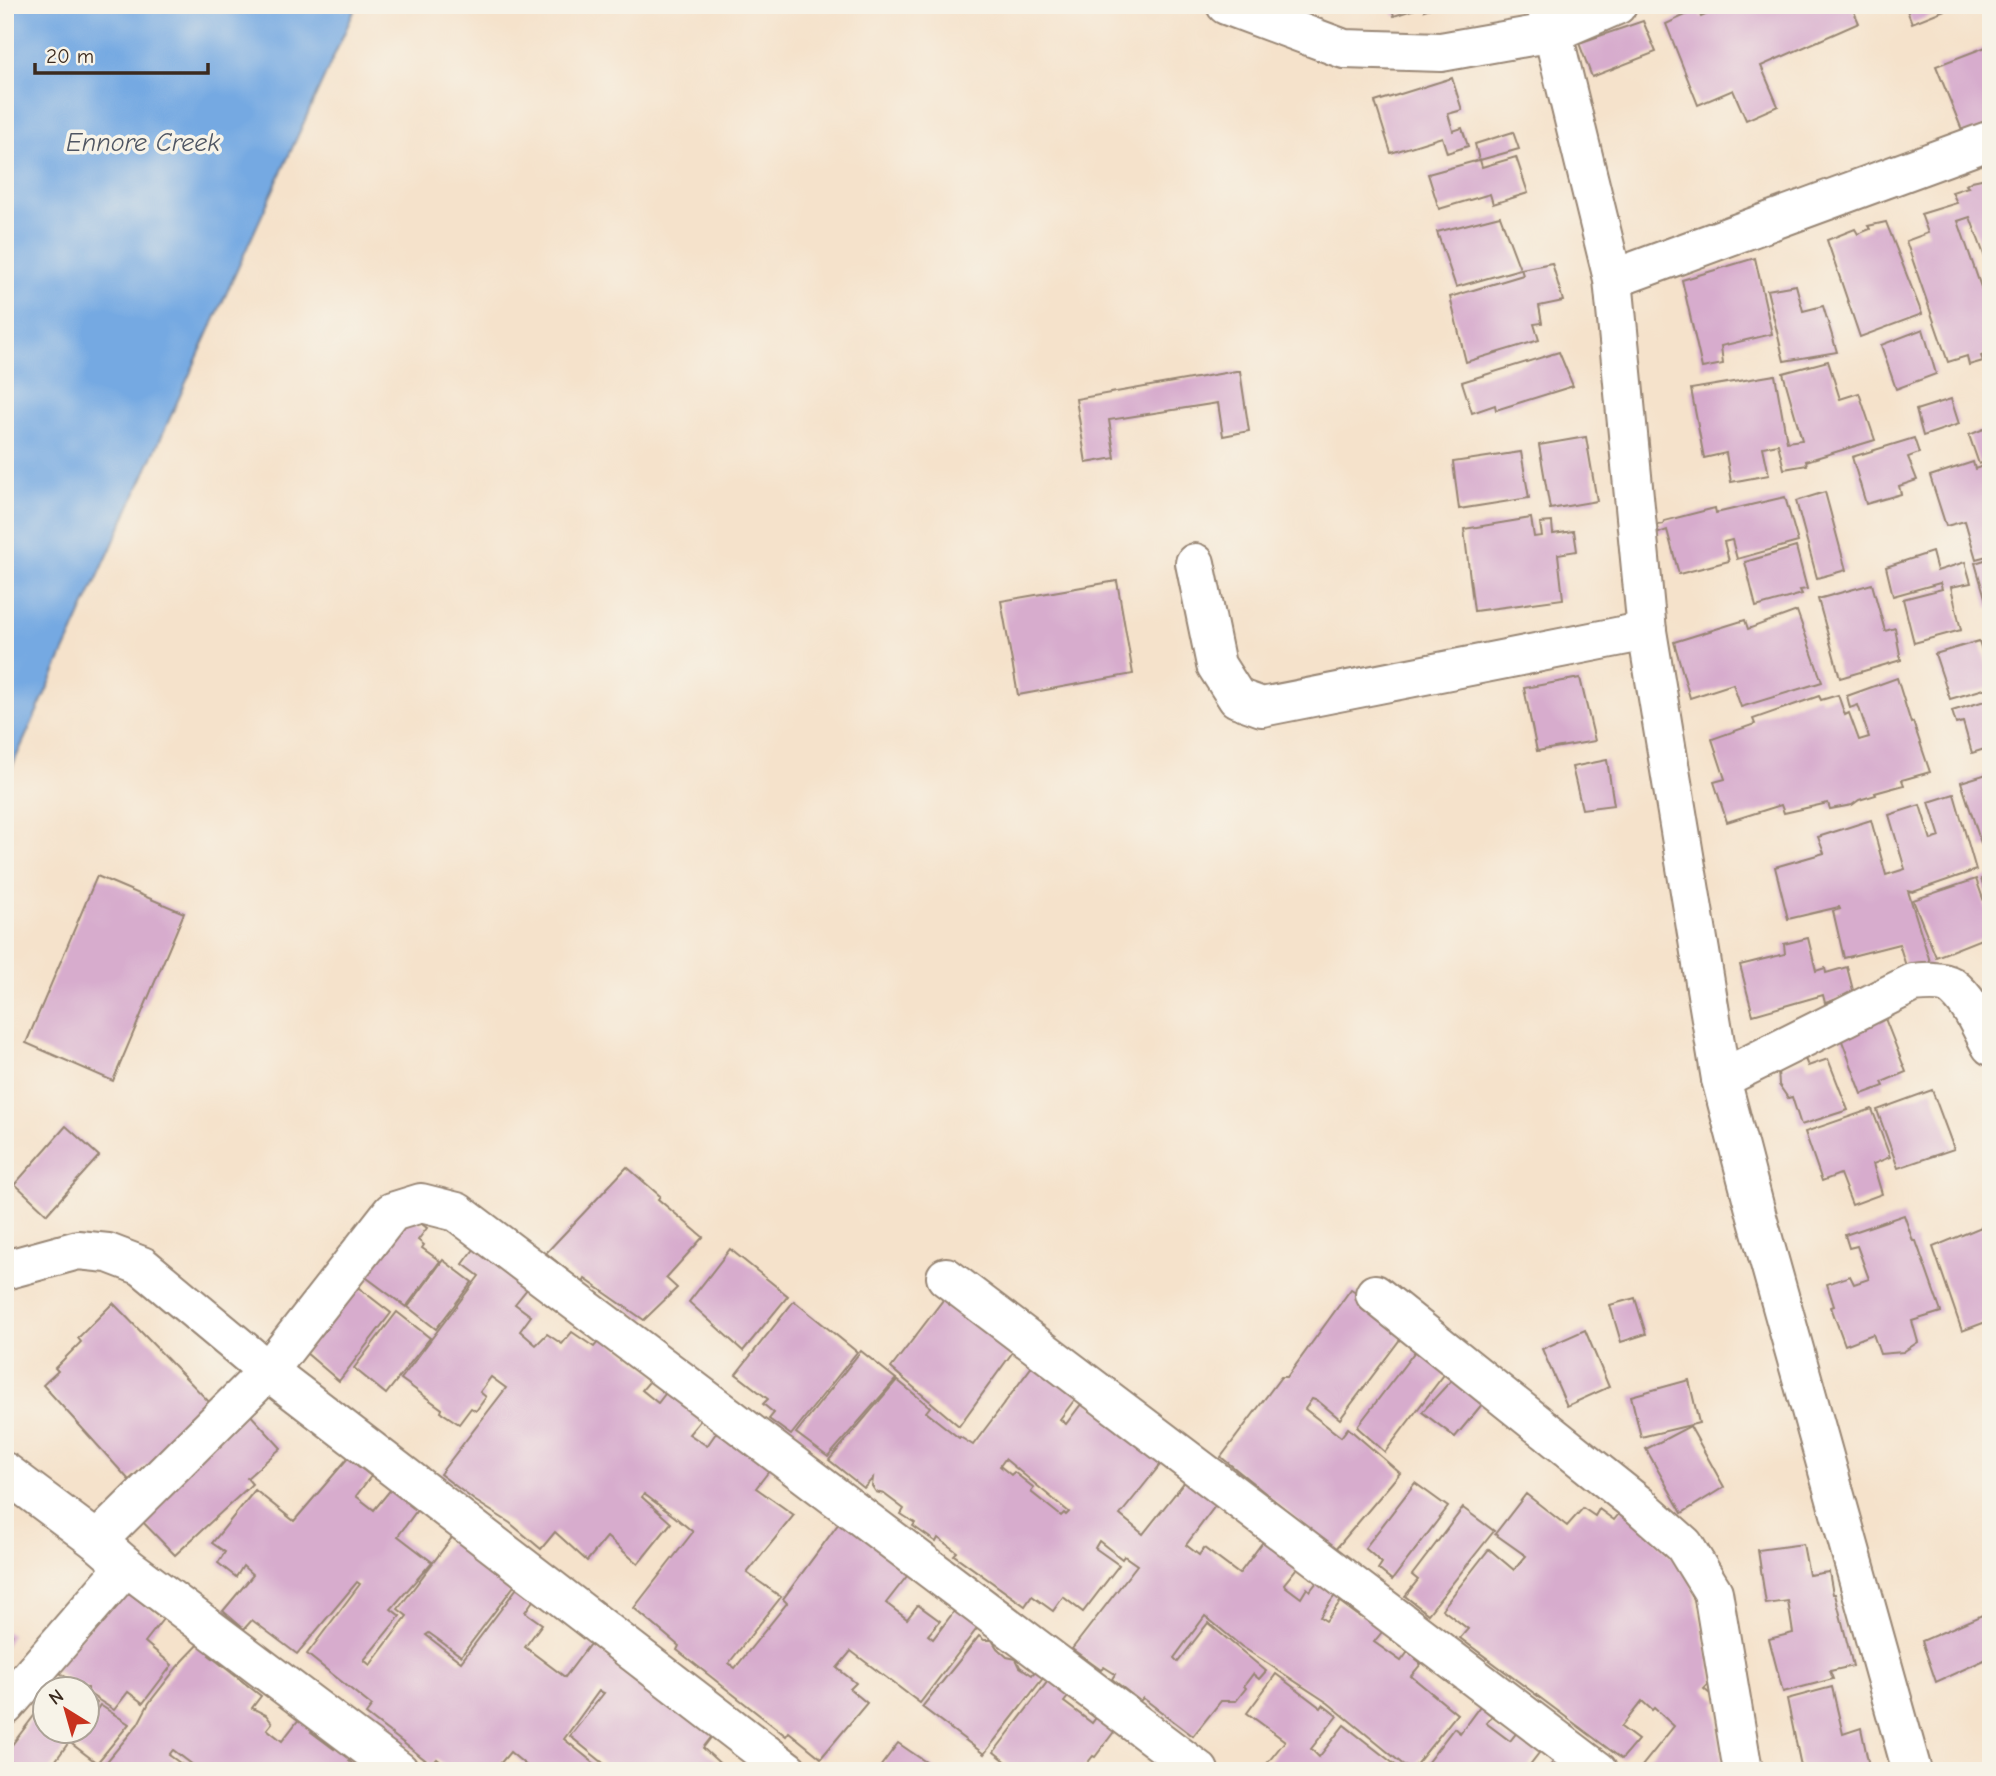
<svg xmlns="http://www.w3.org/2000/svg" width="1996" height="1776" font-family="'Comic Neue',sans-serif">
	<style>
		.water { fill: #75a9e2; stroke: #586a80; stroke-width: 2 }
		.building { fill: #d7accd; fill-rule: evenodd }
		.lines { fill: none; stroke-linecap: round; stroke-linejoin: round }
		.minor-casing { stroke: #988674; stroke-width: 42 }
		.minor { stroke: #fff; stroke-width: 38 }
		.labels { text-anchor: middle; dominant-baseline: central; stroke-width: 7; stroke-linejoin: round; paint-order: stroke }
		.water-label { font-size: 26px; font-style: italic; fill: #4f5663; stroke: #f7f3e8 }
	</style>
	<rect width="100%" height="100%" fill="#f7f3e8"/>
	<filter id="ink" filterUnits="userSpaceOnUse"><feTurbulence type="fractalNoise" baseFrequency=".0143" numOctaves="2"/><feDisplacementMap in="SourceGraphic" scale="14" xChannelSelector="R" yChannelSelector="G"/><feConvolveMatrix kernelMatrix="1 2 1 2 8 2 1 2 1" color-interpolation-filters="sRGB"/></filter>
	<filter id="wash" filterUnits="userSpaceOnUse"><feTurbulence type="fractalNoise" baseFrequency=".00686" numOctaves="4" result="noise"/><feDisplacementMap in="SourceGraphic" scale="28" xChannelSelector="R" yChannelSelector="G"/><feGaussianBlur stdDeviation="1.57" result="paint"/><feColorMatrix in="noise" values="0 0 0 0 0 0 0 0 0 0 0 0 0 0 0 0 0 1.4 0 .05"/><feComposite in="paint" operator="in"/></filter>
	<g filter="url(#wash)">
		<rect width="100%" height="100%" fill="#f5e2cb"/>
		<!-- water -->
		<polygon class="water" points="5,5 357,5 5,782"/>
		<g id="blocks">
			<!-- building -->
			<g class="building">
				<polygon points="1391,5 1436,5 1436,6 1424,10 1424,6 1394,16"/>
				<polygon points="1728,5 1851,5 1859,23 1761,66 1778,106 1746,120 1733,90 1698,105 1666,24 1698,9 1701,17"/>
				<polygon points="1905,5 1957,5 1912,23"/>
				<polygon points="1643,21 1656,52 1592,77 1579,43"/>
				<polygon points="1991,45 1991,125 1964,135 1936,66"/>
				<polygon points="1452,78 1462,110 1448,114 1453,131 1462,128 1468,146 1447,153 1442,137 1391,153 1375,102"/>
				<polygon points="1513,132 1519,149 1480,160 1482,167 1516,157 1528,193 1493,204 1490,194 1439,209 1428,174 1479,160 1475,144"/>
				<polygon points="1991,177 1991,259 1986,260 1970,217 1958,221 1991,316 1991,352 1981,356 1983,361 1969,365 1967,356 1948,362 1906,241 1928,233 1921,214 1957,203 1952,192 1968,187 1966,185 1972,181"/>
				<polygon points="1500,216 1520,269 1456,287 1437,232"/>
				<polygon points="1886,222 1922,314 1860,337 1827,240 1855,229 1858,234 1870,229 1868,226"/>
				<polygon points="1755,258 1772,334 1721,346 1723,364 1702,368 1682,280"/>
				<polygon points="1552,263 1563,301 1539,306 1542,323 1534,324 1539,340 1466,362 1450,297 1523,275 1521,269"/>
				<polygon points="1796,285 1803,311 1823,306 1837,352 1784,361 1767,290"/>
				<polygon points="1923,329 1936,374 1896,389 1881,345"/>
				<polygon points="1559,352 1573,386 1496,410 1495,405 1472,413 1462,382"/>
				<polygon points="1828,361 1840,399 1859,393 1875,440 1806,461 1807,465 1784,469 1778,444 1763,447 1769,475 1731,482 1726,453 1704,458 1691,389 1775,375 1787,442 1802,440 1783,373"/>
				<polygon points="1236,371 1240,371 1249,431 1223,436 1218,403 1109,420 1115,458 1086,463 1076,399"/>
				<polygon points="1951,399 1959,424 1923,436 1916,410"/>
				<polygon points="1991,426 1991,460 1979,464 1969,435"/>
				<polygon points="1586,437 1597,501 1550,509 1539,445"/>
				<polygon points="1914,438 1919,453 1908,457 1917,480 1899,486 1901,494 1866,504 1852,457"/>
				<polygon points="1521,452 1529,498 1459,509 1453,462"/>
				<polygon points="1973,462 1975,469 1991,463 1991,555 1976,559 1965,521 1946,526 1930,476"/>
				<polygon points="1825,492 1846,570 1817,578 1796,501"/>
				<polygon points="1785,497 1798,542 1737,559 1732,540 1724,542 1729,561 1679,574 1667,530 1659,533 1656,525 1663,524 1664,521 1715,508 1716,513"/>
				<polygon points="1531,518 1534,537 1542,536 1540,523 1552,522 1553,534 1574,531 1577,551 1558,554 1563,599 1474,611 1464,529"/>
				<polygon points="1796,547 1807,589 1800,590 1802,594 1756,607 1745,562"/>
				<polygon points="1932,552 1937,571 1965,562 1971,583 1951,587 1961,630 1914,643 1903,599 1942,589 1940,583 1893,596 1886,567"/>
				<polygon points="1991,558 1991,607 1988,608 1975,563"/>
				<polygon points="1117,581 1133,674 1018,695 1001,601"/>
				<polygon points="1872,584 1885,631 1895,628 1901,660 1840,678 1818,599"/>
				<polygon points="1797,611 1822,682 1741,707 1733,684 1690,698 1674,642 1745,620 1748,629"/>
				<polygon points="1979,641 1991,678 1991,687 1950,699 1935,654"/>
				<polygon points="1580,678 1595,741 1537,751 1524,688"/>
				<polygon points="1897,678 1911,723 1913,722 1930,772 1902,780 1904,785 1875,793 1876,795 1859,800 1852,805 1830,809 1828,803 1784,813 1781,805 1727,822 1714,782 1725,779 1712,739 1755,724 1753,719 1819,696 1821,700 1838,695 1845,715 1849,713 1859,740 1869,737 1858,705 1850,708 1847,696"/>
				<polygon points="1991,699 1991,747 1972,753 1963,722 1956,724 1952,711"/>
				<polygon points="1607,760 1614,805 1582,809 1572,767"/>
				<polygon points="1990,773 1991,847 1983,849 1961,782"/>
				<polygon points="1954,794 1976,870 1913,892 1908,891 1932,968 1906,966 1899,944 1844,958 1833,911 1840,909 1839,907 1788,919 1775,867 1824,853 1818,837 1871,820 1886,875 1905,869 1889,815 1920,805 1931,840 1940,837 1929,802"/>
				<polygon points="1991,875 1991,903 1981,879"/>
				<polygon points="97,876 184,913 113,1081 26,1043"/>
				<polygon points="1976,879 1987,910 1991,908 1991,926 1986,927 1989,936 1936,957 1913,900"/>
				<polygon points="1808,938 1816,971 1825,968 1826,973 1847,967 1854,994 1825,1003 1823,995 1753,1015 1740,965 1785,954 1784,944"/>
				<polygon points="1884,1016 1906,1072 1882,1082 1884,1086 1862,1094 1839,1033"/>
				<polygon points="1805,1059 1808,1066 1828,1059 1848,1110 1801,1125 1792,1097 1788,1098 1779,1085 1778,1069"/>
				<polygon points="1932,1090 1954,1149 1898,1168 1877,1110"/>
				<polygon points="1872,1109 1890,1157 1873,1164 1882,1194 1852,1205 1840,1174 1822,1181 1805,1132"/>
				<polygon points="66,1126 99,1156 47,1214 15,1184"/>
				<polygon points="627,1167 660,1196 658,1199 703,1237 666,1278 677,1288 644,1320 585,1279 583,1283 546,1253"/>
				<polygon points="408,1214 427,1228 418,1240 424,1245 422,1248 440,1261 406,1307 363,1275"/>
				<polygon points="1904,1215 1913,1241 1916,1241 1941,1312 1912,1321 1918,1342 1903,1352 1880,1354 1873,1334 1845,1345 1831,1307 1834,1306 1827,1284 1850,1276 1854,1284 1869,1279 1857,1246 1849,1248 1845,1235"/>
				<polygon points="1991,1223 1991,1320 1962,1331 1933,1247"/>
				<polygon points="481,1240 527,1289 515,1304 531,1316 520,1331 536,1345 547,1334 562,1344 572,1332 594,1347 603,1336 655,1375 642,1390 658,1403 668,1390 705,1415 689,1434 707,1446 721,1426 773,1466 756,1488 794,1515 747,1573 781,1597 729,1663 735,1668 787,1603 783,1599 842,1519 911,1571 886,1603 907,1619 918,1605 940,1621 928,1635 933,1639 959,1605 982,1622 920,1703 851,1651 837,1668 856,1683 850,1689 867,1703 821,1758 789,1732 786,1736 677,1650 679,1646 634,1608 693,1532 675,1517 644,1494 642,1497 671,1523 638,1564 607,1537 587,1561 555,1532 541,1549 510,1523 474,1500 440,1474 506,1388 491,1377 480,1392 486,1397 476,1411 471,1408 459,1424 441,1412 442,1409 401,1379 479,1276 463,1264"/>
				<polygon points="730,1249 788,1296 743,1351 689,1302"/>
				<polygon points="443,1260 472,1282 436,1329 408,1307"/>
				<polygon points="355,1285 391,1313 339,1381 305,1352"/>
				<polygon points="1351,1289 1410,1326 1340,1419 1318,1401 1312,1399 1305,1409 1341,1437 1348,1428 1400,1473 1335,1550 1221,1457 1281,1377 1287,1377"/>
				<polygon points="950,1291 1020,1342 959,1426 891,1368"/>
				<polygon points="1635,1298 1646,1334 1621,1342 1610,1305"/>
				<polygon points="794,1301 857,1352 791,1435 769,1419 774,1413 763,1404 768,1399 736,1374"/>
				<polygon points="113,1303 216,1409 151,1469 146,1465 129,1480 43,1385 58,1371 55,1368 81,1342 78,1338"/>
				<polygon points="397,1312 430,1338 386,1394 354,1368"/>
				<polygon points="1585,1330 1609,1387 1567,1406 1542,1349"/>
				<polygon points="1423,1341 1446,1372 1385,1452 1357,1427"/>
				<polygon points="861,1351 896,1379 828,1457 796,1433"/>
				<path d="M1036 1361 1079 1394 1060 1419 1066 1424 1085 1399 1164 1460 1120 1515 1143 1534 1187 1479 1218 1502 1186 1545 1199 1555 1204 1548 1239 1574 1268 1535 1300 1564 1284 1584 1285 1586 1301 1598 1307 1588 1310 1591 1320 1578 1338 1591 1320 1617 1326 1621 1340 1602 1360 1617 1365 1611 1386 1627 1374 1642 1401 1661 1413 1645 1422 1651 1416 1660 1421 1664 1411 1676 1457 1714 1411 1771 1328 1703 1241 1646 1205 1616 1174 1658 1178 1662 1208 1623 1266 1671 1259 1679 1253 1674 1244 1686 1246 1688 1236 1701H1221L1193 1736 1143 1698 1140 1701 1112 1679 1115 1674 1104 1667 1101 1670 1072 1649 1137 1565 1124 1556 1122 1559 1099 1541 1095 1548 1119 1565 1083 1612 1063 1597 1053 1611 1032 1596 1025 1606 954 1555 957 1552 938 1538 936 1542 913 1526 915 1523 901 1514 904 1509 884 1494 876 1492 872 1486 873 1478 864 1488 829 1460 897 1380 930 1407 926 1412 959 1438 960 1437 973 1445ZM1005 1459 1069 1512 1066 1515 1064 1513 1061 1516 1031 1492 1034 1488 1014 1472 1011 1475 1000 1466Z"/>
				<polygon points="1459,1372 1488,1397 1455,1437 1422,1412"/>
				<polygon points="1689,1380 1699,1423 1641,1437 1631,1396"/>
				<polygon points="247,1411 281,1448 247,1478 252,1484 175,1555 135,1514"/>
				<polygon points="1690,1426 1724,1487 1682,1513 1646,1449"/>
				<polygon points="348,1458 371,1476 356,1496 374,1510 396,1483 423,1502 398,1536 432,1562 391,1609 400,1616 364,1660 370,1665 407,1616 398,1609 457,1531 520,1578 461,1656 429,1633 426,1635 461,1662 523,1580 539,1592 525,1612 542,1624 525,1647 565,1677 590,1644 619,1665 719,1727 703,1748 726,1769 724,1771 613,1771 570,1736 604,1693 599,1691 564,1739 595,1764 590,1771 533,1771 510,1752 494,1771 452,1771 437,1759 432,1765 366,1714 372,1706 307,1654 360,1584 357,1582 297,1654 252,1620 244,1629 223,1611 253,1575 243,1566 236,1577 218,1563 225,1552 212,1543 255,1490 294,1521"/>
				<polygon points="1415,1483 1448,1507 1392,1580 1378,1569 1382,1563 1365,1548"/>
				<polygon points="1526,1494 1567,1526 1583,1508 1595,1516 1599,1509 1614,1520 1626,1505 1691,1580 1713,1680 1704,1689 1717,1700 1715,1705 1723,1771 1638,1771 1674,1726 1654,1708 1652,1710 1642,1701 1621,1727 1638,1740 1622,1759 1460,1638 1468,1629 1442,1609 1489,1549 1514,1570 1526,1556 1495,1534"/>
				<polygon points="1463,1508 1494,1531 1428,1614 1405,1596 1418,1580 1412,1575"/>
				<polygon points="1803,1544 1809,1575 1829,1572 1833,1594 1835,1594 1853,1666 1830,1671 1833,1679 1783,1692 1769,1639 1793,1633 1788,1601 1766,1604 1758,1550"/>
				<polygon points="121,1587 163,1619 145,1642 172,1665 143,1703 128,1692 114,1710 88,1693 88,1688 82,1688 54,1669"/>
				<polygon points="1989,1612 1991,1618 1991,1657 1936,1682 1922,1641"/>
				<polygon points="5,1631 12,1635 5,1647"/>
				<polygon points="979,1636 984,1640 992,1640 997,1648 1007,1657 1016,1659 1020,1667 1032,1675 1038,1667 1047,1673 984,1754 922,1707"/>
				<polygon points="202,1641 213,1650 209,1655 261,1696 252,1708 266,1715 272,1723 267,1729 282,1741 300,1718 314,1729 311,1732 334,1749 337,1744 353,1757 349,1761 361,1771 201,1771 173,1750 169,1755 191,1771 99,1771 138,1724 149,1703 178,1666"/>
				<polygon points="1276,1674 1321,1708 1323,1705 1337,1716 1311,1749 1319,1757 1344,1725 1403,1771 1261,1771 1285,1741 1247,1713"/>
				<polygon points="1051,1677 1072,1692 1064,1702 1092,1723 1101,1711 1119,1725 1095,1757 1093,1756 1081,1771 1018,1771 994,1752"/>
				<polygon points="62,1678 77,1688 54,1688"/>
				<polygon points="1832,1687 1843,1734 1861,1728 1870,1771 1802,1771 1787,1699"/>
				<polygon points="88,1696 97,1703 88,1716"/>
				<polygon points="46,1700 46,1731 77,1731 48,1771 21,1771 5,1757 5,1754"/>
				<polygon points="100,1705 129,1724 97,1763 72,1744 82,1731 88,1731 88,1723"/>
				<polygon points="1480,1706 1492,1716 1486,1723 1510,1741 1522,1726 1546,1744 1525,1771 1421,1771 1454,1728 1460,1733"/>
				<polygon points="898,1743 939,1771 877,1771"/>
				<polygon points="1557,1757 1574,1771 1546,1771"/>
			</g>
		</g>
	</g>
	<g filter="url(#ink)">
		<use href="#blocks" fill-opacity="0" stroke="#988674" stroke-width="2"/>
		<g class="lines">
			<!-- minor casing -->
			<g class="minor-casing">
				<g id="minor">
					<polyline points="1226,5 1344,49 1441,52 1554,32 1617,5"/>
					<polyline points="1546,5 1613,279 1647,631 1721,1079 1757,1217 1912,1771"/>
					<polyline points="1613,279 1991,140"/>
					<polyline points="1195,563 1216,665 1237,698 1262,707 1647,631"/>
					<path d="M1721 1079 1913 983C1924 982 1941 980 1951 986 1970 1000 1980 1026 1991 1046"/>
					<polyline points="5,1270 78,1250 108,1253 142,1266 268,1371 788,1771"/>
					<polyline points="946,1277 1598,1771"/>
					<polyline points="1375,1294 1639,1505 1684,1545 1713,1592 1743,1771"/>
					<polyline points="5,1472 97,1541 126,1566 399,1771"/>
					<polyline points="97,1541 268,1371 392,1212 421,1203 457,1212 1199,1771"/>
					<polyline points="5,1706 126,1566"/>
				</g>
			</g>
			<!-- minor -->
			<use href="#minor" class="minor"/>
		</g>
	</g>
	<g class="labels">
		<!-- water labels -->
		<g class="water-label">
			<text x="143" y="143">Ennore Creek</text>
		</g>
	</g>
	<!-- margin -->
	<rect width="1996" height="1776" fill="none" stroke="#f7f3e8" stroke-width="28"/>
	<!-- north arrow -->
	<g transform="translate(66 1710) rotate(323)"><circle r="33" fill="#f7f3e8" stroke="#aca397" stroke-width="2"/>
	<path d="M0-5L12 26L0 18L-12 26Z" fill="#c8321e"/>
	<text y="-10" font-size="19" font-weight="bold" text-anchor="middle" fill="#3b2a1e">N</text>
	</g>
	<!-- scale -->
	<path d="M35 63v10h173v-10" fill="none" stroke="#3b2a1e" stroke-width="3.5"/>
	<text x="46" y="63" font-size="21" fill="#3b2a1e" stroke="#f7f3e8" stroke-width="5" paint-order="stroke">20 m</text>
</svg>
